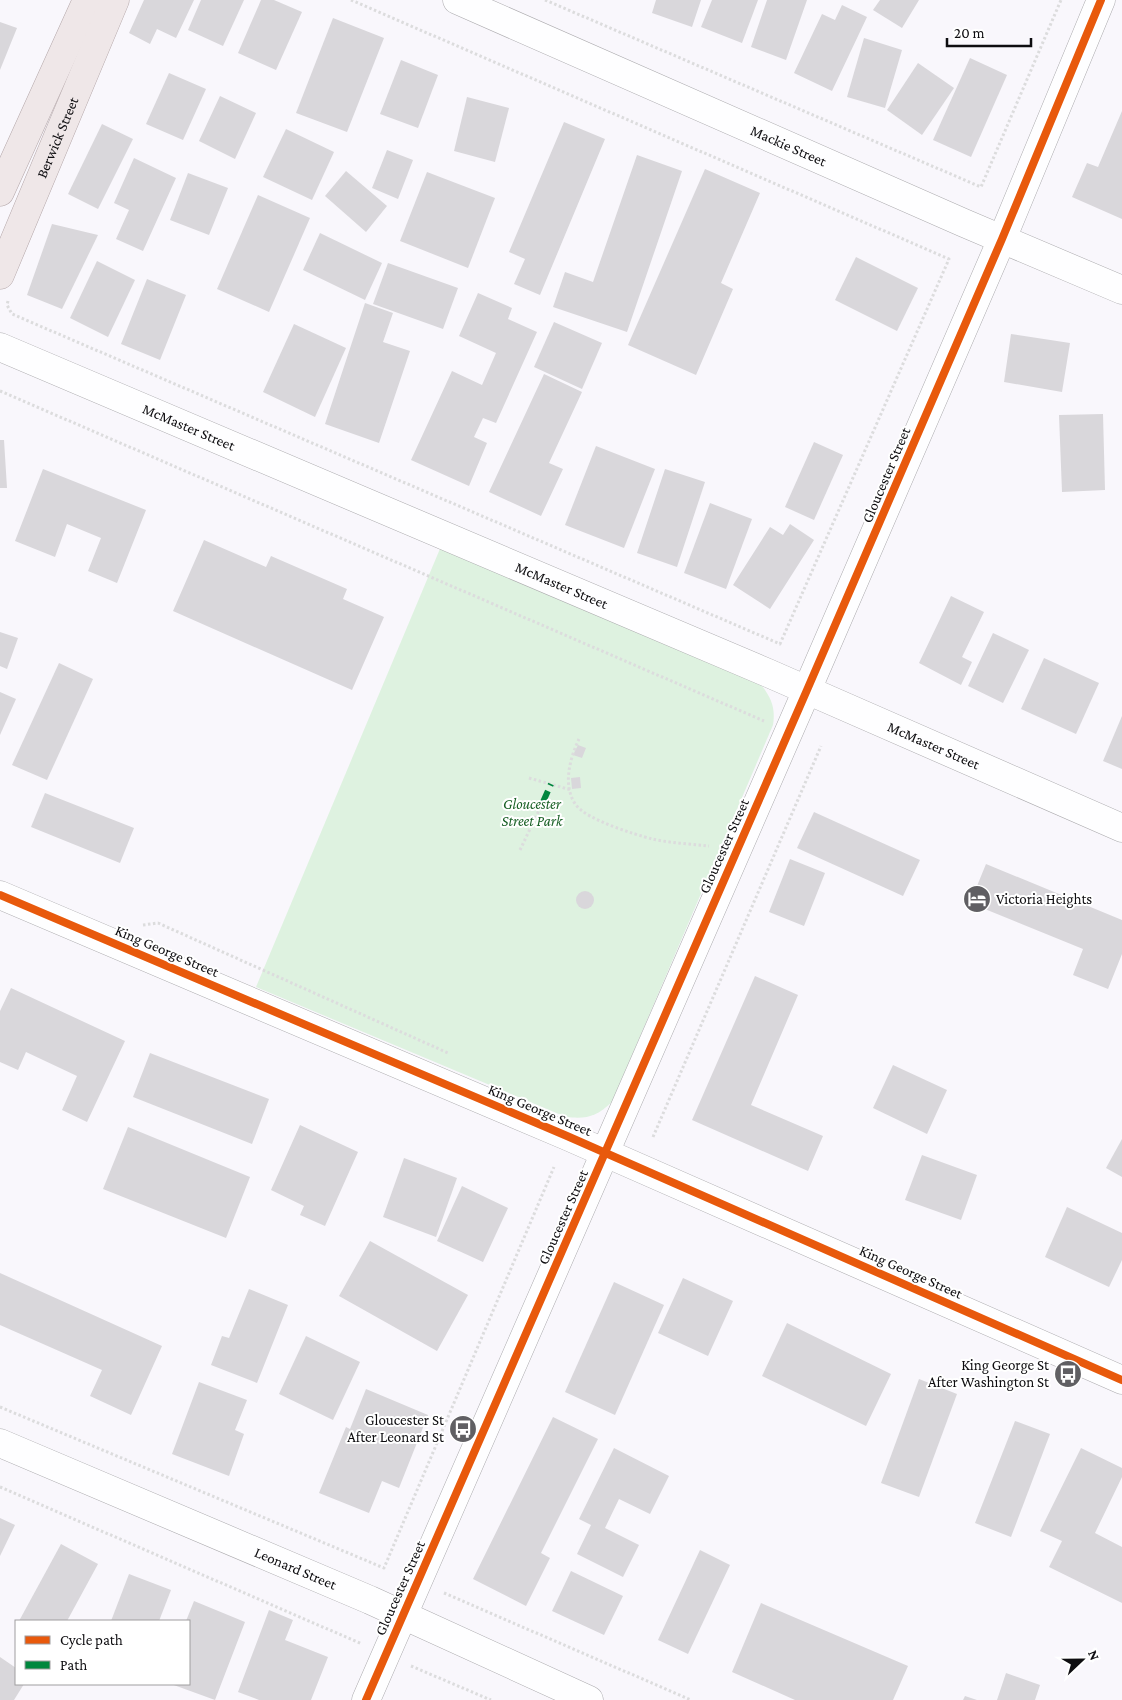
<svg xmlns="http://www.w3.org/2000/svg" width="1122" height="1700" font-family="'Crimson Pro',serif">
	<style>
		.green { fill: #def2e0 }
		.building { fill: #d9d7db }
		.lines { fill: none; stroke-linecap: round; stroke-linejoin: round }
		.street-casing { stroke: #acabae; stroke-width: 29 }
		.primary-casing { stroke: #b3a6a8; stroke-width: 29 }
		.path { stroke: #dcdcdd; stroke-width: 3; stroke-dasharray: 2.5 2.5; stroke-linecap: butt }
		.street { stroke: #fefeff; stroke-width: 28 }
		.primary { stroke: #efe7e8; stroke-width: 28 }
		.quiet { stroke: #00873e; stroke-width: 6; stroke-dasharray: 12 6; stroke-linecap: butt }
		.cycleway-casing { stroke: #fff; stroke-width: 11 }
		.cycleway { stroke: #e8590c; stroke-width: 8 }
		.labels { text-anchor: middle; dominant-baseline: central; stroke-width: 4; stroke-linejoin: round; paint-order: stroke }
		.street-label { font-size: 15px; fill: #0e0d10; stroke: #fff }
		.park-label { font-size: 15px; font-style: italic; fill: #1a6127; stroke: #fff }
		.poi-label { font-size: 15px; fill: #0e0d10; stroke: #fff; text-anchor: end }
	</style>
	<rect width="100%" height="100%" fill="#f9f7fc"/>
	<!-- green -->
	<path class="green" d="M442 544 757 680C770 695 776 706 773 725L612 1102C596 1117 587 1119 566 1117L256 987Z"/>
	<!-- building -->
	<g class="building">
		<polygon points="144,0 194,0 176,38 157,29 150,44 129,33"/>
		<polygon points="201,0 244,0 223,46 188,30"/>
		<polygon points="261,0 274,0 302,12 276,70 238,53"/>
		<polygon points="656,0 701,0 692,27 652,13"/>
		<polygon points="712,0 758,0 742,43 701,27"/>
		<polygon points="767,0 807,0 786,60 751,47"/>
		<polygon points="880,0 919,0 902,28 873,10"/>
		<polygon points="842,5 867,17 832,91 794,73 822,14 835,20"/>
		<polygon points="333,18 384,38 347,132 296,113"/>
		<polygon points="0,22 17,28 0,70"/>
		<polygon points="864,38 902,50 885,108 847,97"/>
		<polygon points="970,58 1007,75 971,157 933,140"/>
		<polygon points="401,60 438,75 418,128 380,114"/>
		<polygon points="918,63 954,88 922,135 887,110"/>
		<polygon points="169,73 206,89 183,140 146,124"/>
		<polygon points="220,96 256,113 235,159 199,141"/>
		<polygon points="467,97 509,108 495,162 454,151"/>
		<polygon points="1122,111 1122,219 1072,197 1087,163 1098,167"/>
		<polygon points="564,122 605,139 540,295 514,284 525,259 509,252"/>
		<polygon points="102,124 133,139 98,209 68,194"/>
		<polygon points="286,129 334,152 312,200 263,177"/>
		<polygon points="387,150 413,160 398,199 372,188"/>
		<polygon points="637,155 682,171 627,332 553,307 565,272 593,282"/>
		<polygon points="134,158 176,178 143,251 116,239 129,210 114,203"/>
		<polygon points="705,169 760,193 721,283 733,289 696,375 628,345"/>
		<polygon points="346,171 387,206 366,232 325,196"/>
		<polygon points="427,172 495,198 468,268 400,241"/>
		<polygon points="188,173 228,188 209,235 170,220"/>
		<polygon points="258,195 310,218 269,312 217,289"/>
		<polygon points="52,224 98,235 62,309 27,295"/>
		<polygon points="320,233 382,263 365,300 303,270"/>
		<polygon points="856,257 918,288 897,331 835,300"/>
		<polygon points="97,261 135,280 108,337 70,318"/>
		<polygon points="388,263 458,288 443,329 373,304"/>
		<polygon points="147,279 186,295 160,360 121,344"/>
		<polygon points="478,293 512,308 508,319 537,332 496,423 483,418 474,437 487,443 469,486 411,460 452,371 482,385 496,353 459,336"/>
		<polygon points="365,303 393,313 383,342 410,351 379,443 325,424"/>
		<polygon points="554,322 602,343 582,389 534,367"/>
		<polygon points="294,324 346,348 315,417 263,392"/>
		<polygon points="1011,334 1070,343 1062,392 1004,382"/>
		<polygon points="544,374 582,392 549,463 563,469 541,516 489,492"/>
		<polygon points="1103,414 1105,490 1062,492 1059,415"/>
		<polygon points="0,440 4,440 7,488 0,488"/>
		<polygon points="814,442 843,455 814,520 785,507"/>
		<polygon points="596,446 655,469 624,548 565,525"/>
		<polygon points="43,469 146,510 117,583 88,571 101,538 67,524 55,557 15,541"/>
		<polygon points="665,469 705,482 677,567 637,553"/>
		<polygon points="710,503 752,519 726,589 684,573"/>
		<polygon points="790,524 814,540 770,609 733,585 770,527 783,535"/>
		<polygon points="204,540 266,567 271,556 347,589 343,599 384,617 352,690 173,611"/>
		<polygon points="951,596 984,612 962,657 972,662 961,685 919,663"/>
		<polygon points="0,632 18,638 7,669 0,666"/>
		<polygon points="993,633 1029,650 1003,703 968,686"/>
		<polygon points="1044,658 1099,683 1076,734 1021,709"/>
		<polygon points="59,663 93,679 47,780 12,765"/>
		<polygon points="0,692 16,699 0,735"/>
		<polygon points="1122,716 1122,769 1103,761"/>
		<polygon points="578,745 586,748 582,758 573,755"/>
		<polygon points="580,777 581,788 572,789 571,778"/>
		<polygon points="45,793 134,828 120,863 31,827"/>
		<polygon points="814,812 920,860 903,896 797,848"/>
		<polygon points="790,859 825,873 804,926 769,912"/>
		<polygon points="986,864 1122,920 1122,954 1108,989 1073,975 1083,949 970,903"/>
		<circle cx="585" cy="900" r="9"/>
		<polygon points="755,976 798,995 751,1105 823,1136 808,1171 692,1120"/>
		<polygon points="11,988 125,1041 87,1122 62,1110 77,1076 26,1052 18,1070 0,1062 0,1011"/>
		<polygon points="150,1053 269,1099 252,1144 133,1097"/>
		<polygon points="893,1065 947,1090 927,1134 873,1108"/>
		<polygon points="300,1125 358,1152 325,1226 300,1215 304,1206 271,1190"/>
		<polygon points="128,1127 250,1177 226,1238 103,1189"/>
		<polygon points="1122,1139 1122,1177 1106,1168"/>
		<polygon points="922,1155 977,1175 961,1220 905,1200"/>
		<polygon points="404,1158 457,1178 436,1237 383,1217"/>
		<polygon points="462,1186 508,1208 483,1262 437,1241"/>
		<polygon points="1067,1207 1122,1233 1122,1260 1109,1287 1045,1257"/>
		<polygon points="370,1241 468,1295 437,1351 339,1296"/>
		<polygon points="0,1273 162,1346 131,1415 90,1396 102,1370 0,1325"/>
		<polygon points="683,1278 733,1301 708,1356 658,1333"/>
		<polygon points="614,1282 664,1305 615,1415 565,1392"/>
		<polygon points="249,1289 288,1305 257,1383 211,1365 222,1336 229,1338"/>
		<polygon points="787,1323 891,1374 866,1426 762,1376"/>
		<polygon points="306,1336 360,1362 333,1420 279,1394"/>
		<polygon points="919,1379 957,1394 919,1497 881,1483"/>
		<polygon points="199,1382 247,1400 235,1430 244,1434 229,1476 172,1454"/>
		<polygon points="366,1389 428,1415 399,1488 382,1481 369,1513 319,1493 346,1427 350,1429"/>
		<polygon points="553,1417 598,1439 541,1553 550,1558 526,1606 473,1579"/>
		<polygon points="1015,1421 1050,1434 1011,1537 975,1523"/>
		<polygon points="614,1448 669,1476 650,1514 619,1499 605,1528 639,1545 623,1577 577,1554 591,1525 579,1519"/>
		<polygon points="1081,1448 1122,1468 1122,1477 1095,1533 1122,1547 1122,1603 1049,1567 1062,1541 1040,1531"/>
		<polygon points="0,1518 15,1525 0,1556"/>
		<polygon points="61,1544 98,1564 67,1621 19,1621"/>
		<polygon points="700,1550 730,1565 688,1654 658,1640"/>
		<polygon points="571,1571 623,1596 604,1635 552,1611"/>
		<polygon points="129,1574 171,1590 159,1621 111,1621"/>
		<polygon points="194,1601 245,1622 215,1700 171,1684 189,1684 189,1621 186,1621"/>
		<polygon points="761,1603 908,1666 893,1700 795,1700 732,1672"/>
		<polygon points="269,1610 293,1620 285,1640 328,1657 311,1700 259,1700 238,1692"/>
		<polygon points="0,1657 16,1668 16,1684 24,1684 14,1700 0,1700"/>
		<polygon points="1006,1673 1040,1685 1035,1700 997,1700"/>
		<polygon points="965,1696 977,1700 963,1700"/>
	</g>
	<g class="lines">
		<!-- street casing -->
		<g class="street-casing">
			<g id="street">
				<path id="s1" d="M457 0 964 223 1122 290"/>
				<path id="s2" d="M0 347 768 673 1122 828"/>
				<polyline points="0,895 567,1136 1122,1380"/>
				<path id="s3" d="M0 1443 370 1600 589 1700"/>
				<polyline points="366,1700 807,690 1002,239 1101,0"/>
			</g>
		</g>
		<!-- primary casing -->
		<g class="primary-casing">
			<g id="primary">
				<polyline points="0,192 87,0"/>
				<path id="s4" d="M0 275 115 0"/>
			</g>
		</g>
		<!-- path -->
		<g class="path">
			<polyline points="545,0 981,187 1061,0"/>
			<polyline points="8,301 7,305 12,314 780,644 949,259 351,0"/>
			<polyline points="0,391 764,721"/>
			<path d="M579 739C570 758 562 786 576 805 587 820 634 834 652 839 670 843 691 844 709 846"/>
			<polyline points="529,778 571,790"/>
			<polyline points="520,850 543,802"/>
			<polyline points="143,925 158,923 448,1053"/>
			<polyline points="653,1137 821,746"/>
			<polyline points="0,1407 384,1568 554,1167"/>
			<polyline points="0,1487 362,1644"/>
			<polyline points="444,1593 691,1700"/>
			<polyline points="411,1666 491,1700"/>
		</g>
		<!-- street -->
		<use href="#street" class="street"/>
		<!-- primary -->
		<use href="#primary" class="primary"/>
		<!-- quiet -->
		<polyline class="quiet" points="543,802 551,784"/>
		<!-- cycleway casing -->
		<g class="cycleway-casing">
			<g id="cycleway">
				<polyline points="0,895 567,1136 1122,1380"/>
				<polyline points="366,1700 807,690 1002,239 1101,0"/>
			</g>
		</g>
		<!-- cycleway -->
		<use href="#cycleway" class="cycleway"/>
	</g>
	<!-- icons -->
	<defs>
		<g id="hotel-disc" transform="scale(1.4375)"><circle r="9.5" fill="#605f63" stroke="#fff"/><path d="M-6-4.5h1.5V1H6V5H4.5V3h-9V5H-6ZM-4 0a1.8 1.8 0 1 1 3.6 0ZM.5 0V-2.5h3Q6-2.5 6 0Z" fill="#fff"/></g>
		<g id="bus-disc" transform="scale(1.4375)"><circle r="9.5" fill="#605f63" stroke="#fff"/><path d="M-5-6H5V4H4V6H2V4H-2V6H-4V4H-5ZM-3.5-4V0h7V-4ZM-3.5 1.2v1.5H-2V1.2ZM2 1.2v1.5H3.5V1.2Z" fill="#fff"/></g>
	</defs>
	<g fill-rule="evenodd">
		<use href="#hotel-disc" x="977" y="899"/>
		<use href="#bus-disc" x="1068" y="1374"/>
		<use href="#bus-disc" x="463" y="1429"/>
	</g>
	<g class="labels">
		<!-- street labels -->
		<g class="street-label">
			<text stroke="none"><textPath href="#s4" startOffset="149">Berwick Street</textPath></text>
			<text stroke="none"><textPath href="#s1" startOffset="362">Mackie Street</textPath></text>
			<text stroke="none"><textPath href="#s2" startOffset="205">McMaster Street</textPath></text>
			<text transform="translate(886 475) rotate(-67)">Gloucester Street</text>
			<text stroke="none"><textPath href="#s2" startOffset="610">McMaster Street</textPath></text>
			<text stroke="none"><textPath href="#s2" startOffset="1015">McMaster Street</textPath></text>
			<text transform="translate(724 846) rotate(-66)">Gloucester Street</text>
			<text transform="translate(167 951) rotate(23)">King George Street</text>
			<text transform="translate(540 1110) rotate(23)">King George Street</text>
			<text transform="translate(563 1217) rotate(-66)">Gloucester Street</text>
			<text transform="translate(911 1272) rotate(24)">King George Street</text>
			<text stroke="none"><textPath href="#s3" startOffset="321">Leonard Street</textPath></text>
			<text transform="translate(400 1588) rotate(-66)">Gloucester Street</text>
		</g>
		<!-- park labels -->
		<g class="park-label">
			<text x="532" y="804">Gloucester<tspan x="532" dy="17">Street Park</tspan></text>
		</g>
		<!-- poi labels -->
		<g class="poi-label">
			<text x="996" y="899" text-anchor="start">Victoria Heights</text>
			<text x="1049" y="1365">King George St<tspan x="1049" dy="17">After Washington St</tspan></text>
			<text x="444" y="1420">Gloucester St<tspan x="444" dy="17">After Leonard St</tspan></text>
		</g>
	</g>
	<!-- legend -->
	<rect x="15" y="1620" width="175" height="65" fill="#ffffff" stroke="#9f9e9f"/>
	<rect x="25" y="1636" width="25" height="8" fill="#e8590c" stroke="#9f9e9f"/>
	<text x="60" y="1645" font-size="15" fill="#0e0d10">Cycle path</text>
	<rect x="25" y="1661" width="25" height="8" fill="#00873e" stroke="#9f9e9f"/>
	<text x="60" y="1670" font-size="15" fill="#0e0d10">Path</text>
	<!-- north arrow -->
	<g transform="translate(1082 1660) rotate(68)" stroke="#ffffff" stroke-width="4" paint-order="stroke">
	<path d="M0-4L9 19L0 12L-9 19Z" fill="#0e0d10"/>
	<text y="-8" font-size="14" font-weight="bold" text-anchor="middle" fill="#0e0d10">N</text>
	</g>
	<!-- scale -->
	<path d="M947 38v8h84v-8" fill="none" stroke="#0e0d10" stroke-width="2.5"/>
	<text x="954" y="38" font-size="15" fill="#0e0d10" stroke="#ffffff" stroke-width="4" paint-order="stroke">20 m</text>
</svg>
